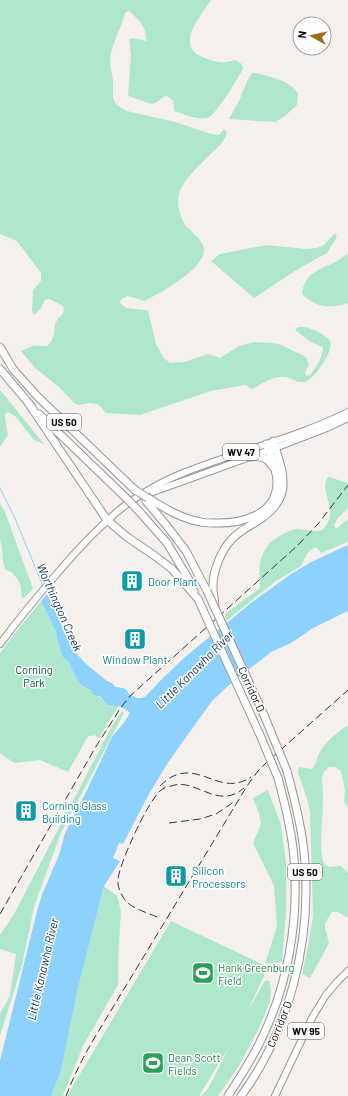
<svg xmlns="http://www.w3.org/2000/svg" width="348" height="1096" font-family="Barlow,sans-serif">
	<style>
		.green { fill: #aee7cb }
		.water { fill: #8cd2fc }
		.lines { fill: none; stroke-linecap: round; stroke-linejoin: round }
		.stream { stroke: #8cd2fc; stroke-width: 1 }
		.major-casing { stroke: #9a9592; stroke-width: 8 }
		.highway-casing { stroke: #9a9592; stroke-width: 9 }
		.major { stroke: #fff; stroke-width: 6 }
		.highway { stroke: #fff; stroke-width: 7 }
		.rail { stroke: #3a3736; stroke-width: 1; stroke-dasharray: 8 4; stroke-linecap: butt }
		.highway-bridge-casing { stroke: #9a9592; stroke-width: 9; stroke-linecap: butt }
		.highway-bridge { stroke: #fff; stroke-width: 7 }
		.labels { text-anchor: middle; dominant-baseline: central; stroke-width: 3; stroke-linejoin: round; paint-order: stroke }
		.shield { fill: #fff; stroke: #565454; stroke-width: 1 }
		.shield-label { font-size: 10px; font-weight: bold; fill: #0d0b0a }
		.culture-label { font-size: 11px; fill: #0d838f; stroke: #fff; text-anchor: start }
		.park-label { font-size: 11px; fill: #00573b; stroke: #fff }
		.street-label { font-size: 11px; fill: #0d0b0a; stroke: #fff }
		.leisure-label { font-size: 11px; fill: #27864d; stroke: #fff; text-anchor: start }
		.water-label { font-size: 12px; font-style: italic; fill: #0d364b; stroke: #fff }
	</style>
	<rect width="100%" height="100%" fill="#f6f0ed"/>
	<!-- green -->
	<g class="green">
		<path d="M0 0H211C200 17 173 47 205 58 218 63 222 64 235 60L242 64 243 69C238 78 215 117 207 118 196 120 184 114 174 111L173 101 169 97 165 96 155 103 151 104 128 96 131 55 129 39 133 38 146 41C148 28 138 19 129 11L125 13C122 28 109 48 110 63 110 69 113 75 113 81 114 98 109 102 127 111L175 122 211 134 219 135 224 129 227 132 226 136 222 143C211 154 184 178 180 191 176 200 179 213 183 221 185 226 190 229 193 233 196 236 201 240 203 245 212 266 159 293 145 301L128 296 121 299 120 303 126 308 145 310 148 311 156 344 164 358 170 363 185 362 208 354 220 358 239 346 254 342 271 343 279 344 306 357 309 365 305 372 306 376 310 375C316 367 323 357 323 347L311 342 295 330C297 328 297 327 300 327 306 325 327 335 330 341 335 349 315 378 307 381 297 384 294 379 286 377 274 375 262 384 252 389L245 385 211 391 140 415 106 413 98 404 90 403 78 405 74 403 59 387 35 368 21 351C25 349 29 347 33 346 45 344 48 352 54 334 55 330 54 325 56 322 60 315 66 314 63 306L49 299 45 300 41 308 34 315 32 311 33 290 41 281V273L17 241 0 234Z"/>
		<path d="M252 73H256C271 77 288 80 298 93L297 105 285 116 275 122 229 119 239 101 247 81Z"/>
		<polygon points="335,233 337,237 327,253 298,269 254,298 211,261 220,254 267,245 306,249 316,248 324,245"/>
		<path d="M348 253V303C334 307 324 309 311 301 307 299 304 297 302 293 305 273 319 270 335 262 340 260 344 256 348 253Z"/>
		<polygon points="0,390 44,444 34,440 16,417 8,412 5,414 5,418 8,435 0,447"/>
		<path d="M328 477C333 477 342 482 348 483V508L338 518 334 525 336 529 348 519V540L347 542 321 553 316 547 312 549 307 554 301 566 276 581 226 621 225 614 260 588C260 580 259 571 260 563 260 559 266 547 269 544 274 538 288 531 296 529 304 528 319 536 325 527 339 509 318 491 328 477Z"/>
		<path d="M0 503 5 512 33 589 23 599C20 594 22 590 20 584 19 580 15 576 12 572L8 571 5 569 3 561 2 548 0 539Z"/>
		<polygon points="41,601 56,632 58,643 63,656 68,661 76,678 82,686 99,696 107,705 118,706 99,738 94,735 92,736 88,736 68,772 40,760 14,763 0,753 0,653 15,633"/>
		<polygon points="122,711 124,713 60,835 34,907 22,965 0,1036 0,1013 5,1005 10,995 16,954 0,949 0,935 14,914 112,726"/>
		<path d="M348 725V807L344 802 345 789 341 771 335 767H329L324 772 322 778 323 799 321 848 323 862 328 867 341 866 348 873V918L338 912H332L325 923V929L329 942 326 949 310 978 302 974 309 941 313 916 310 812 307 798 298 773 299 767 312 769C318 762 316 758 320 752 326 741 338 732 348 725Z"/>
		<polygon points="268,790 281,825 286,863 286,911 282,962 265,964 277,926 274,886 253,843 261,824 259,813 253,798"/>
		<polygon points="104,886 117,896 121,911 118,962 118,985 83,1046 63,1096 51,1096 61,1071 78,988"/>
		<polygon points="171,921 268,967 247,1013 264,982 267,980 270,982 271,991 270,1002 260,1026 239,1066 218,1096 201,1096 208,1089 229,1047 199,1096 67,1096"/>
	</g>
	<!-- water -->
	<path class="water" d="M348 545V611L313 628 291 643 271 652 228 686 212 701 169 761 149 794 123 844 119 843 113 858 120 861 104 886 78 988 61 1071 51 1096H0V1061L37 911 42 895 59 855 65 833 87 790 113 735 123 724 130 713C123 706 117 706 107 705L100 696 94 695 90 690 82 686 76 678 68 661 63 657 58 643 56 632 41 601 50 591 54 599V604L64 632 77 654 85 663 107 681 112 683 115 687 123 688 127 690 129 694 137 698H142L146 696 161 680 185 657 251 603 291 574 311 562Z"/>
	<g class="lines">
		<!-- stream -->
		<polyline class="stream" points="0,488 14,516 43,586"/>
		<!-- major casing -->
		<g class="major-casing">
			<g id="major">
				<polyline points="153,492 275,448 327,428 348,418"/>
				<path d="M0 644C17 621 36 598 55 576 71 557 88 538 107 521 127 501 158 483 183 473 238 451 296 438 348 412"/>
				<polyline points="275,1096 313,1016 326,995 336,983 348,971"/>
			</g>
		</g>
		<!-- highway casing -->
		<g class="highway-casing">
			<g id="highway">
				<polyline points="0,347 13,369 38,397 135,490"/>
				<polyline points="0,369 32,407"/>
				<polyline points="29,404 107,520 127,537 155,556 172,569 198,599"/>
				<polyline points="39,414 125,497"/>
				<path d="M248 457C259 456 267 456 272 466"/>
				<path d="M148 498C164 508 182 519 201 522 205 523 209 523 213 523 240 524 277 516 277 482 277 469 270 455 266 444"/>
				<polyline points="146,501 167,526 186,551 207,591"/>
				<polyline points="136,508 167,543 188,578 194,591"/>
				<path d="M215 607C215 601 213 595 213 589 212 573 221 550 232 539 240 530 252 525 262 518 271 511 279 504 282 492 286 476 278 457 273 441"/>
				<path d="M228 1096C239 1079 250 1062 259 1044 288 987 299 922 294 858 292 831 285 804 278 778"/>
				<path d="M241 1096C289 1031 311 943 305 863 303 832 295 801 287 771"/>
			</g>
		</g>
		<!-- major -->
		<use href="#major" class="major"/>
		<!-- highway -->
		<use href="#highway" class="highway"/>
		<!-- rail -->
		<g class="rail">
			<path d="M160 786C195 751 217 800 251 777"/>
			<polyline points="169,823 200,819 216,814 235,801"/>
			<polyline points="0,914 95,748 120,709 129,697 139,688 297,546 318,524 348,485"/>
			<path d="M157 917C146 912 129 908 123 897 120 892 117 885 118 879 120 862 147 803 160 791 163 788 167 787 171 786 196 777 217 811 244 788"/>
			<path d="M66 1096C75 1073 85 1053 98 1032L247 786 258 771 267 762 348 690"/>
		</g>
		<!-- highway-bridge casing -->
		<g class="highway-bridge-casing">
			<g id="highway-bridge">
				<polyline points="135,490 148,498"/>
				<polyline points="125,497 136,508"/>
				<polyline points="207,591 264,715 287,771"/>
				<polyline points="198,599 260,735 278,778"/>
			</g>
		</g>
		<!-- highway-bridge -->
		<use href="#highway-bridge" class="highway-bridge"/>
	</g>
	<!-- icons -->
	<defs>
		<g id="building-square" transform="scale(1.15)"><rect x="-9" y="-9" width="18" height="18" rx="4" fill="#0f9aa8" stroke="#fff"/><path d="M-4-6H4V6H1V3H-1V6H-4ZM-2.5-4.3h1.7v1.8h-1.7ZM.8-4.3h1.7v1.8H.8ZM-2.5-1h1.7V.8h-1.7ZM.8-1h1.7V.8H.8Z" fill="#fff"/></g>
		<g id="stadium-square" transform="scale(1.15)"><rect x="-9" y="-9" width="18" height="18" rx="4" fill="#2e9e5b" stroke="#fff"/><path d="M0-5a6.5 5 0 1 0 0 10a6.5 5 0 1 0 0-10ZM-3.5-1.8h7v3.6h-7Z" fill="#fff"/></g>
	</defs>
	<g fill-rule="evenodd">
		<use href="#building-square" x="132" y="581"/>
		<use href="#building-square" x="135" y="639"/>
		<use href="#building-square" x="26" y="811"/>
		<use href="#building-square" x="176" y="876"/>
		<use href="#stadium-square" x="203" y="973"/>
		<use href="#stadium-square" x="153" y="1063"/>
	</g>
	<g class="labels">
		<!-- shield labels -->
		<g class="shield">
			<rect x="47" y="414" width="34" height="16" rx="3"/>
			<rect x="223" y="444" width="36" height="16" rx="3"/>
			<rect x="288" y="864" width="34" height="16" rx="3"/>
			<rect x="288" y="1023" width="36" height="16" rx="3"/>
		</g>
		<g class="shield-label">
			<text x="64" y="422">US 50</text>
			<text x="241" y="452">WV 47</text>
			<text x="305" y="872">US 50</text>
			<text x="306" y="1031">WV 95</text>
		</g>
		<!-- culture labels -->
		<g class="culture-label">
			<text x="148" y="581">Door Plant</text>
			<text x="135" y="659" text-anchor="middle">Window Plant</text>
			<text x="42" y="805">Corning Glass<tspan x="42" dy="13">Building</tspan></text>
			<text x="192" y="870">Silicon<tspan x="192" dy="13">Processors</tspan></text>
		</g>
		<!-- park labels -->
		<g class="park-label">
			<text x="34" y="669">Corning<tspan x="34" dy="13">Park</tspan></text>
		</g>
		<!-- street labels -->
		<g class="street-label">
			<text transform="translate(252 689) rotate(65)">Corridor D</text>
			<text transform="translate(279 1024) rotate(-68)">Corridor D</text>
		</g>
		<!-- leisure labels -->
		<g class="leisure-label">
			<text x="218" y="967">Hank Greenburg<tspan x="218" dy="13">Field</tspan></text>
			<text x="168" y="1057">Dean Scott<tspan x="168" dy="13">Fields</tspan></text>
		</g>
		<!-- water labels -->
		<g class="water-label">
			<text transform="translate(60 607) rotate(66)">Worthington Creek</text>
			<text transform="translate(194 669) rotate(-45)">Little Kanawha River</text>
			<text transform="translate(42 969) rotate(-77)">Little Kanawha River</text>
		</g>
	</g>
	<!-- north arrow -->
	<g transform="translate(312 36) rotate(278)"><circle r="19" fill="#ffffff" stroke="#9e9d9d"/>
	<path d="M0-3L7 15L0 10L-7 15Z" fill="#a06e23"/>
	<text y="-6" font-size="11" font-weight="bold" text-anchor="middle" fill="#0d0b0a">N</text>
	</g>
</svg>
